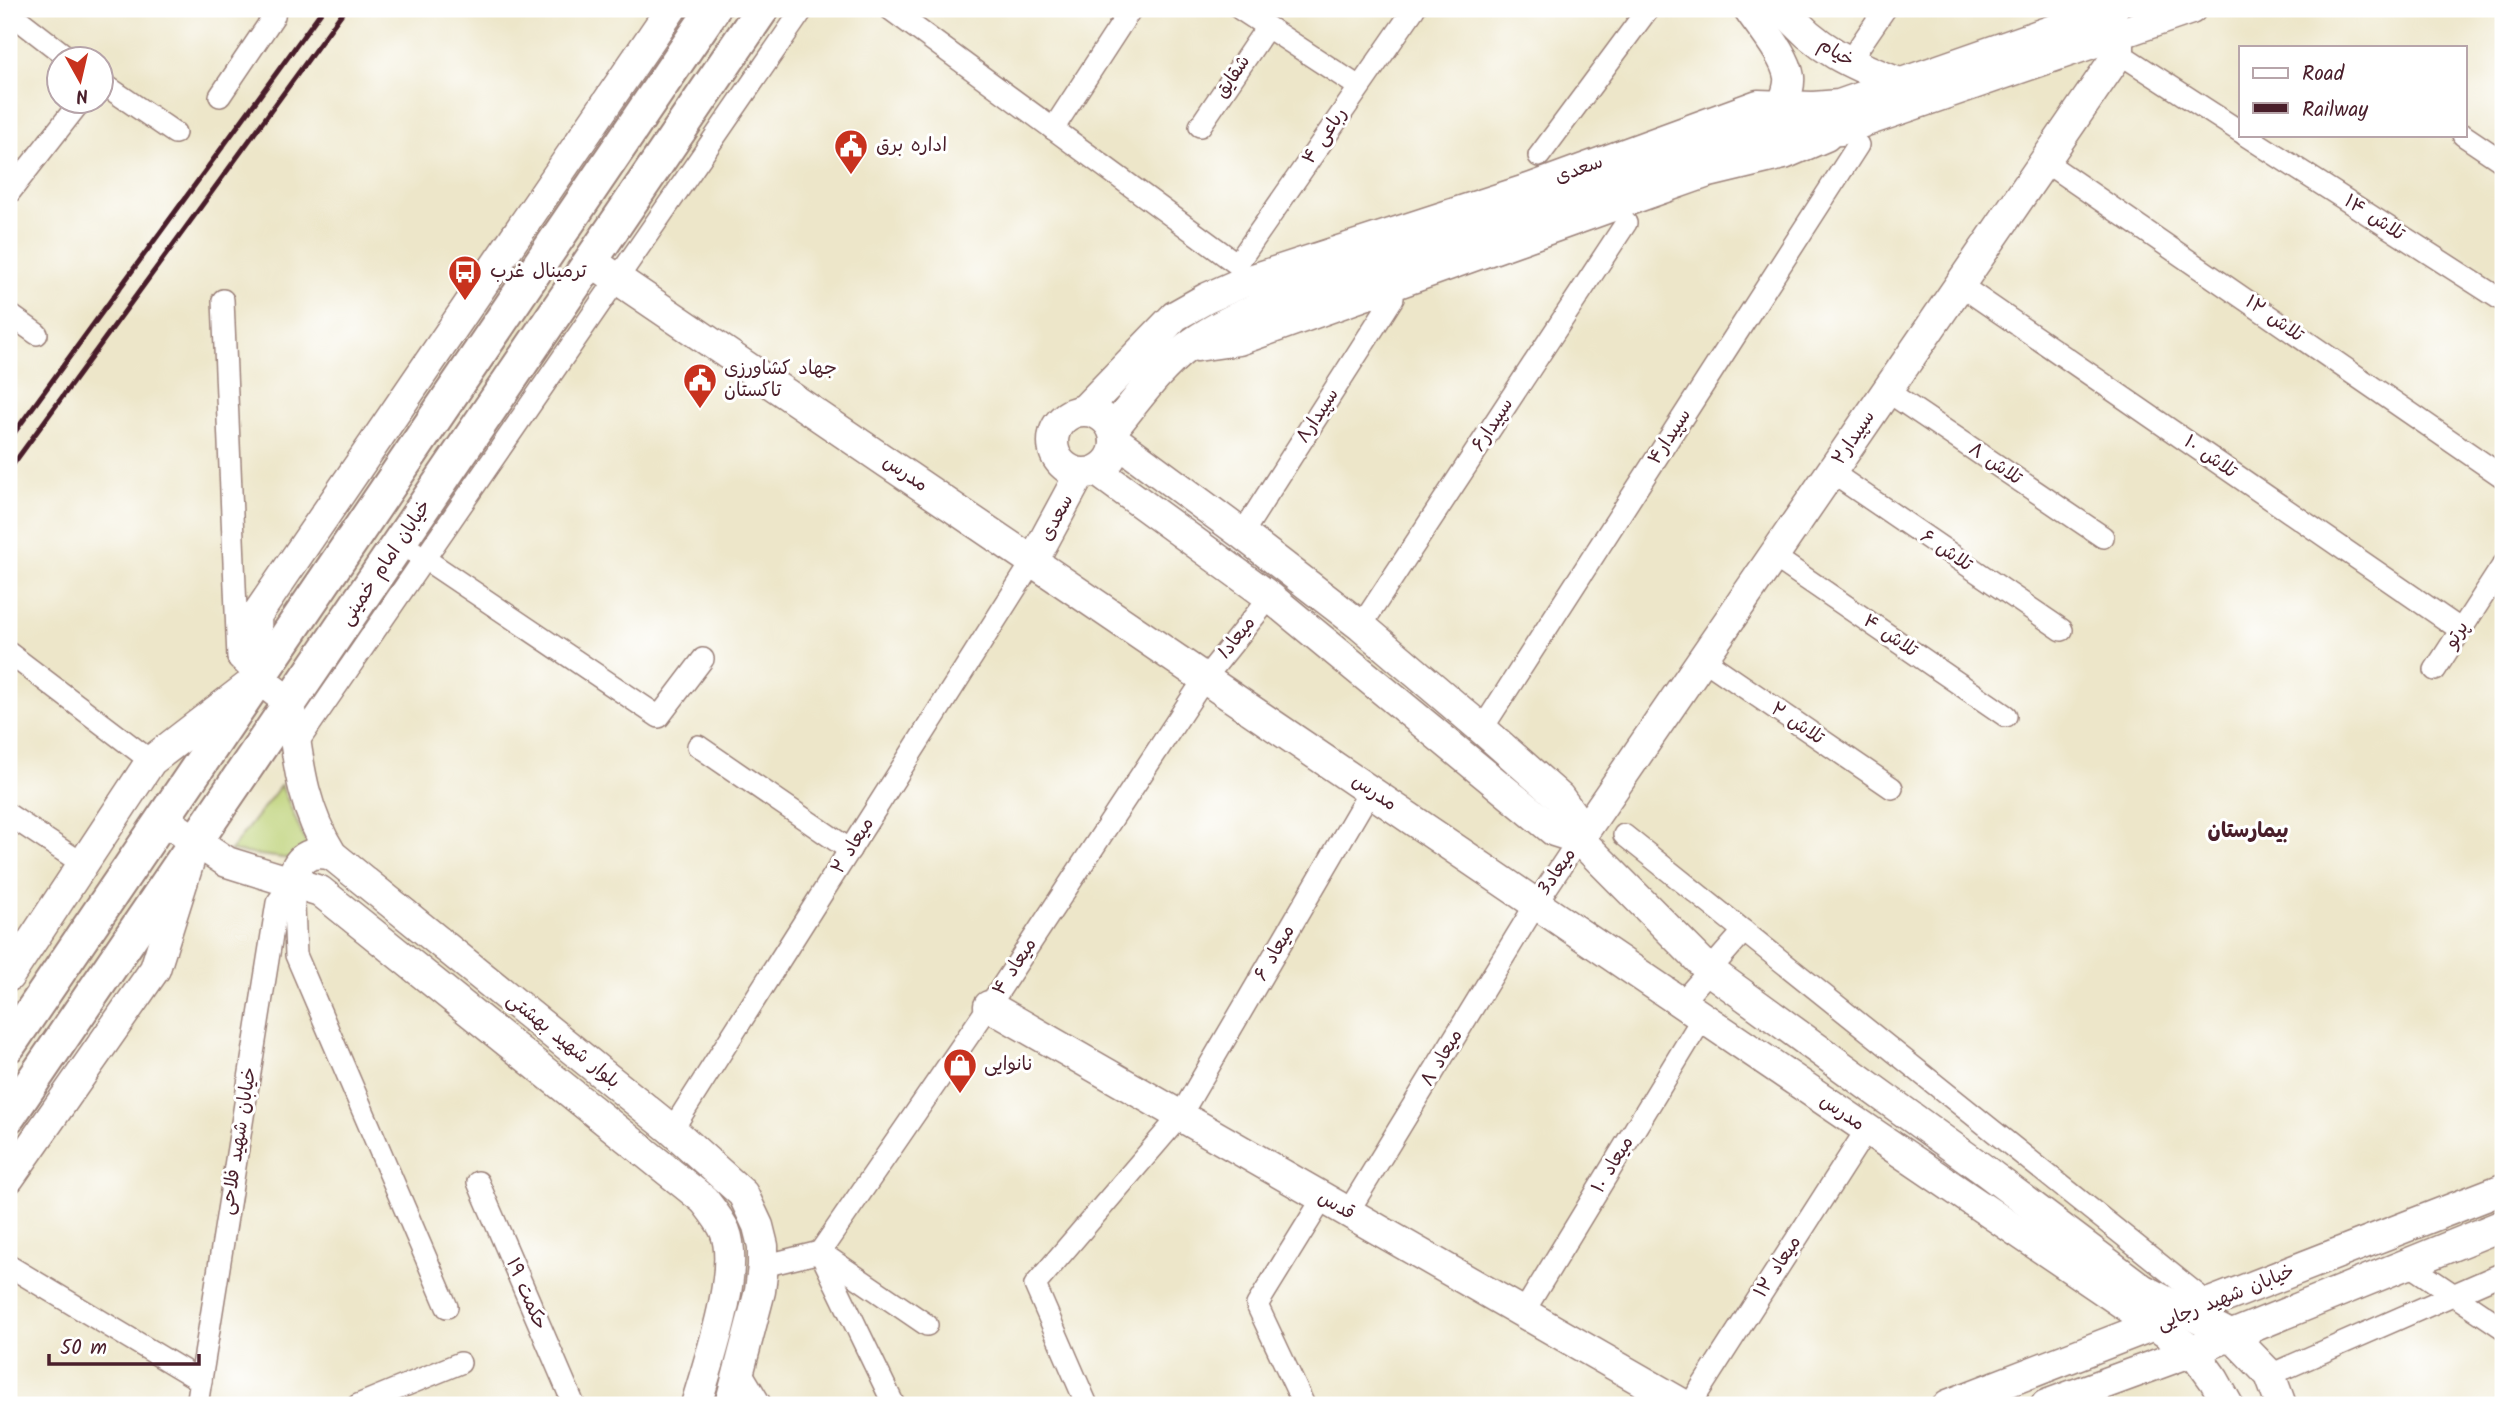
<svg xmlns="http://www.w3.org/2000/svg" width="2512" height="1414" font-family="Kalam,'Playpen Sans Arabic',sans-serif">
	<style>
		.green { fill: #bcd074; stroke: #837850; stroke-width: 2 }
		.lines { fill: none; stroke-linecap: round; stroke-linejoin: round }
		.street-casing { stroke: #9c827a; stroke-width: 24 }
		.secondary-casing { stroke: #9c827a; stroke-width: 33 }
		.primary-casing { stroke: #9c827a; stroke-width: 37 }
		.street { stroke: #fff; stroke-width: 21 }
		.secondary { stroke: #fff; stroke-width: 30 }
		.primary { stroke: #fff; stroke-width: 33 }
		.rail { stroke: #4a1f2b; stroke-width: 5 }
		.labels { text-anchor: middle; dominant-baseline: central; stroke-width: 6; stroke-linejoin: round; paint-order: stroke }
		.street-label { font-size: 19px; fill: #4a1f2b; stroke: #fff }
		.poi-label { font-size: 19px; fill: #4a1f2b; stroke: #fff; text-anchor: start }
		.neighbourhood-label { font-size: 21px; font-weight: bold; fill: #4a1f2b; stroke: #fff }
	</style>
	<rect width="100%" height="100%" fill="#fff"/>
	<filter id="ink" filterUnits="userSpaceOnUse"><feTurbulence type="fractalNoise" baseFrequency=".0143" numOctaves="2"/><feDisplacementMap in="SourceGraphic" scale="14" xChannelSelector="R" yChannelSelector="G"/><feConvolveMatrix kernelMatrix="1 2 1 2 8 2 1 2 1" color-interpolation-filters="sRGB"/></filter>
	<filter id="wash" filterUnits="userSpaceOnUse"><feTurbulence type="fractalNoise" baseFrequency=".00686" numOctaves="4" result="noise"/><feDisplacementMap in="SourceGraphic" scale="28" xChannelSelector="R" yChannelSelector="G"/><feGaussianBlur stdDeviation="1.57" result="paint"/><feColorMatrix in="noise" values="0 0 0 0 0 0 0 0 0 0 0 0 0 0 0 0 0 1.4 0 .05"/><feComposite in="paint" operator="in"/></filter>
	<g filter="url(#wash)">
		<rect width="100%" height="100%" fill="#ede6c9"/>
		<!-- green -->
		<polygon class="green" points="281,785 314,862 230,851"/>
	</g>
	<g filter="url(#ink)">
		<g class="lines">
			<!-- street casing -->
			<g class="street-casing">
				<g id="street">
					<polyline points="890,9 1237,264 1414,9"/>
					<polyline points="1240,9 1359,87"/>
					<polyline points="9,12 71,60"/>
					<polyline points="2119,53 2241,132"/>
					<polyline points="1848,63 1885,9"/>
					<polyline points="102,83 175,133"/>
					<polyline points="220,96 274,16 275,9"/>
					<polyline points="1200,126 1267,27"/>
					<polyline points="1053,129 1131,9"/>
					<polyline points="2245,135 2503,301"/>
					<polyline points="2463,135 2503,162"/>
					<polyline points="1539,156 1648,9"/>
					<polyline points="2044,161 2503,477"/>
					<polyline points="9,193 80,102"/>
					<polyline points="1960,285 2461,630"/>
					<polyline points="223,300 238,658 258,678"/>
					<polyline points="9,314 37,334"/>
					<polyline points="1887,391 2103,537"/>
					<polyline points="1831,472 2062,630"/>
					<polyline points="1242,534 1393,298"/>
					<polyline points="413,551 659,717 703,659"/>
					<polyline points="1773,556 2006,716"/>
					<polyline points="1361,626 1626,223"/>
					<polyline points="9,653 151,761"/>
					<polyline points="1703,659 1892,788"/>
					<polyline points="2435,670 2503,565"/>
					<polyline points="1482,729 1858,145"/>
					<polyline points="296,745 803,9"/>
					<polyline points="698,746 850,850"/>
					<polyline points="9,815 83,864"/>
					<polyline points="1624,835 2209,1304"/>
					<polyline points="293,881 296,955 447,1307"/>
					<polyline points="1681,1003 1744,931"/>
					<polyline points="672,1130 1033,561"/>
					<polyline points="478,1182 574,1405"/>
					<polyline points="1348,1212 1536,904 1579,839"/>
					<polyline points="2408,1264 2503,1328"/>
					<polyline points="9,1266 201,1381"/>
					<polyline points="763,1266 820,1252 894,1405"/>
					<polyline points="1523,1313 1703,1017"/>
					<polyline points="927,1325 820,1252 989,1006 1205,678 1270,597"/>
					<polyline points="740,1370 761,1405"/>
					<polyline points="2270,1375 2503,1273"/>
					<polyline points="197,1405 277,903 293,881"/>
					<polyline points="358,1405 460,1363"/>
					<polyline points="1087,1405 1035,1285 1180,1116 1370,791"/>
					<polyline points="1304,1405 1257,1305 1323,1198"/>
					<polyline points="1690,1405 1867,1129"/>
				</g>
			</g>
			<!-- secondary casing -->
			<g class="secondary-casing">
				<g id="secondary">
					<path d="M1749 9C1761 27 1786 56 1789 77 1790 86 1786 96 1783 104"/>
					<path d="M1784 9C1815 49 1853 65 1899 83"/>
					<polyline points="591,261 2193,1351 2214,1380 2228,1405"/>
					<polyline points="1197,346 1239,340 1646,194 1705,173 1784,154 1826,136"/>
					<polyline points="1084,410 1175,316 1207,298 1241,283 1529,189 1758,105 1813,107 1839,105 2113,9"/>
					<circle cx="1084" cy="442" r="31"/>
					<path d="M1113 429C1136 401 1158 369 1187 347 1209 330 1234 318 1260 307L1750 133C1781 129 1810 133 1840 130L2191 9"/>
					<polyline points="1115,440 1242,534 1361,626 1482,729 1559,797 1573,816 1579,839"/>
					<polyline points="1097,471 1270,597 1554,831 1579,839 1709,970 1987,1172 2142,1289 2232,1336 2270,1375 2281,1405"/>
					<polyline points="1033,561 1080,474"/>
					<path d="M258 678 290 703C298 759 301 806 332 855L672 1130 743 1194 758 1226 763 1246V1266L760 1291 730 1405"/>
					<polyline points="258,678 256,616 671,9"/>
					<path d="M163 819 227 862 320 891 704 1200C711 1209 720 1220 725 1231 741 1271 708 1363 696 1405"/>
					<polyline points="1579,839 2119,53 2119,34"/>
					<path d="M293 881C295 859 310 849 332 855"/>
					<polyline points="9,976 151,761 247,687"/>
					<polyline points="989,1006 1684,1405"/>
					<polyline points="9,1178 155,969 190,858"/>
					<polyline points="1948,1405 2503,1189"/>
					<polyline points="2046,1405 2193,1351 2503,1225"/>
				</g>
			</g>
			<!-- primary casing -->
			<g class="primary-casing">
				<g id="primary">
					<polyline points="9,1045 713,9"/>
					<polyline points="9,1116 762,9"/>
				</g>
			</g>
			<!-- street -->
			<use href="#street" class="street"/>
			<!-- secondary -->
			<use href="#secondary" class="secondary"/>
			<!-- primary -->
			<use href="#primary" class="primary"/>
			<!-- rail -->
			<g class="rail">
				<polyline points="9,440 323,9"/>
				<polyline points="9,470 345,9"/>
			</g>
		</g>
	</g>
	<!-- icons -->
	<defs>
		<g id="civic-pin" transform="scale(1.75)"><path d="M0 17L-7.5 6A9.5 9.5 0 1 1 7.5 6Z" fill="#c8321e" stroke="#fff"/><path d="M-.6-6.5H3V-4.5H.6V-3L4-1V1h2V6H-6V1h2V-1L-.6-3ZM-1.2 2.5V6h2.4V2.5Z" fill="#fff"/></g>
		<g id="bus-pin" transform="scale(1.75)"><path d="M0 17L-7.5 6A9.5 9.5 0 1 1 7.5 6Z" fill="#c8321e" stroke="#fff"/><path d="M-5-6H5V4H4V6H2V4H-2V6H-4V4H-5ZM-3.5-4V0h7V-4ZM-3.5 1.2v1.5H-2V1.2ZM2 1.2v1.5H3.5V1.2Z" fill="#fff"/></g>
		<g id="shop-pin" transform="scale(1.75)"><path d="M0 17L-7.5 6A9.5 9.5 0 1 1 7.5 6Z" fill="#c8321e" stroke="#fff"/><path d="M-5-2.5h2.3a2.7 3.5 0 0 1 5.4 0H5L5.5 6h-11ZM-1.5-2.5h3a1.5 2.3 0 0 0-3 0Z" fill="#fff"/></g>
	</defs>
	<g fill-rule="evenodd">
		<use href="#civic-pin" x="851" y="146"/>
		<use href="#bus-pin" x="465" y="272"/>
		<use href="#civic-pin" x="700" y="380"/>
		<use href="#shop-pin" x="960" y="1065"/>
	</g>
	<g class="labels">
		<!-- street labels -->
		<g class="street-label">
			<text transform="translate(1836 53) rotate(32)">خیام</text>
			<text transform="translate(1233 77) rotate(-56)">شقایق</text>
			<text transform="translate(1325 136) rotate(-56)">رباعی ۴</text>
			<text transform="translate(1579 170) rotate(-20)">سعدی</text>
			<text transform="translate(2374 218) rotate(33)">تلاش ۱۴</text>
			<text transform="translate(2274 319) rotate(35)">تلاش ۱۲</text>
			<text transform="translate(1318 416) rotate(-57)">سپیدار۸</text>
			<text transform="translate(1493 425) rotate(-57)">سپیدار۶</text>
			<text transform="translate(1670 437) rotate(-57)">سپیدار۴</text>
			<text transform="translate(1854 438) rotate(-56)">سپیدار۲</text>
			<text transform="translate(2210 457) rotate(35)">تلاش ۱۰</text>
			<text transform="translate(1995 464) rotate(34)">تلاش ۸</text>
			<text transform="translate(905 474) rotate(34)">مدرس</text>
			<text transform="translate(1057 518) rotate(-62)">سعدی</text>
			<text transform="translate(1946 551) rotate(34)">تلاش ۶</text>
			<text transform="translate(386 563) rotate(-56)">خیابان امام خمینی</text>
			<text transform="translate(2457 635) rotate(-57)">پرتو</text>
			<text transform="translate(1890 636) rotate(34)">تلاش ۴</text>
			<text transform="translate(1237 638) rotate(-52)">میعاد1</text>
			<text transform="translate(1797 724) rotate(34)">تلاش ۲</text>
			<text transform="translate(1374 793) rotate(34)">مدرس</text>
			<text transform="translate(853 846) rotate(-58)">میعاد ۲</text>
			<text transform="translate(1557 872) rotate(-56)">میعاد3</text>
			<text transform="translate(1275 953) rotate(-60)">میعاد ۶</text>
			<text transform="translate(1015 967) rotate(-57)">میعاد ۴</text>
			<text transform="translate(563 1041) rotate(39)">بلوار شهید بهشتی</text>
			<text transform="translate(1442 1058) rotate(-59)">میعاد ۸</text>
			<text transform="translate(1842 1113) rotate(34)">مدرس</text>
			<text transform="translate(239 1141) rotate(-81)">خیابان شهید فلاحی</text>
			<text transform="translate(1613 1165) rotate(-59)">میعاد ۱۰</text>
			<text transform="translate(1336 1206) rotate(30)">قدس</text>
			<text transform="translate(1778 1267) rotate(-57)">میعاد ۱۲</text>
			<text transform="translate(526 1294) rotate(67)">حکمت ۱۹</text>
			<text transform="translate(2226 1298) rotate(-22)">خیابان شهید رجایی</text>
		</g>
		<!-- poi labels -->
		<g class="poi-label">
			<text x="876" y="146">اداره برق</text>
			<text x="490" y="272">ترمینال غرب</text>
			<text x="724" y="369">جهاد کشاورزی<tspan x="724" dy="22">تاکستان</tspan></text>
			<text x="984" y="1065">نانوایی</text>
		</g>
		<!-- neighbourhood labels -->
		<g class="neighbourhood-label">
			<text x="2248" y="831">بیمارستان</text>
		</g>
	</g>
	<!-- margin -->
	<rect width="2512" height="1414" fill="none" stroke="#fff" stroke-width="35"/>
	<!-- legend -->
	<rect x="2239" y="46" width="228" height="91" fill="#ffffff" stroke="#b7a5aa" stroke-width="2"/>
	<rect x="2253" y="68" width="35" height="10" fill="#ffffff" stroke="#b7a5aa" stroke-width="2"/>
	<text x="2302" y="80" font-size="21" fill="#4a1f2b">Road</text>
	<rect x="2253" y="103" width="35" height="10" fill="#4a1f2b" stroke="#b7a5aa" stroke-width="2"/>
	<text x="2302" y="116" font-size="21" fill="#4a1f2b">Railway</text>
	<!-- north arrow -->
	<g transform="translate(80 80) rotate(172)"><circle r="33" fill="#ffffff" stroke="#b7a5aa" stroke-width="2"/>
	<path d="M0-5L12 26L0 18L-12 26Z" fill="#c8321e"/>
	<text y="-10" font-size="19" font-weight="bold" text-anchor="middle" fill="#4a1f2b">N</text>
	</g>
	<!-- scale -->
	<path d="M49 1354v10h150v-10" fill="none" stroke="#4a1f2b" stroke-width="3.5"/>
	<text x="60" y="1354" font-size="21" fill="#4a1f2b" stroke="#ffffff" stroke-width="5" paint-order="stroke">50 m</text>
</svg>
